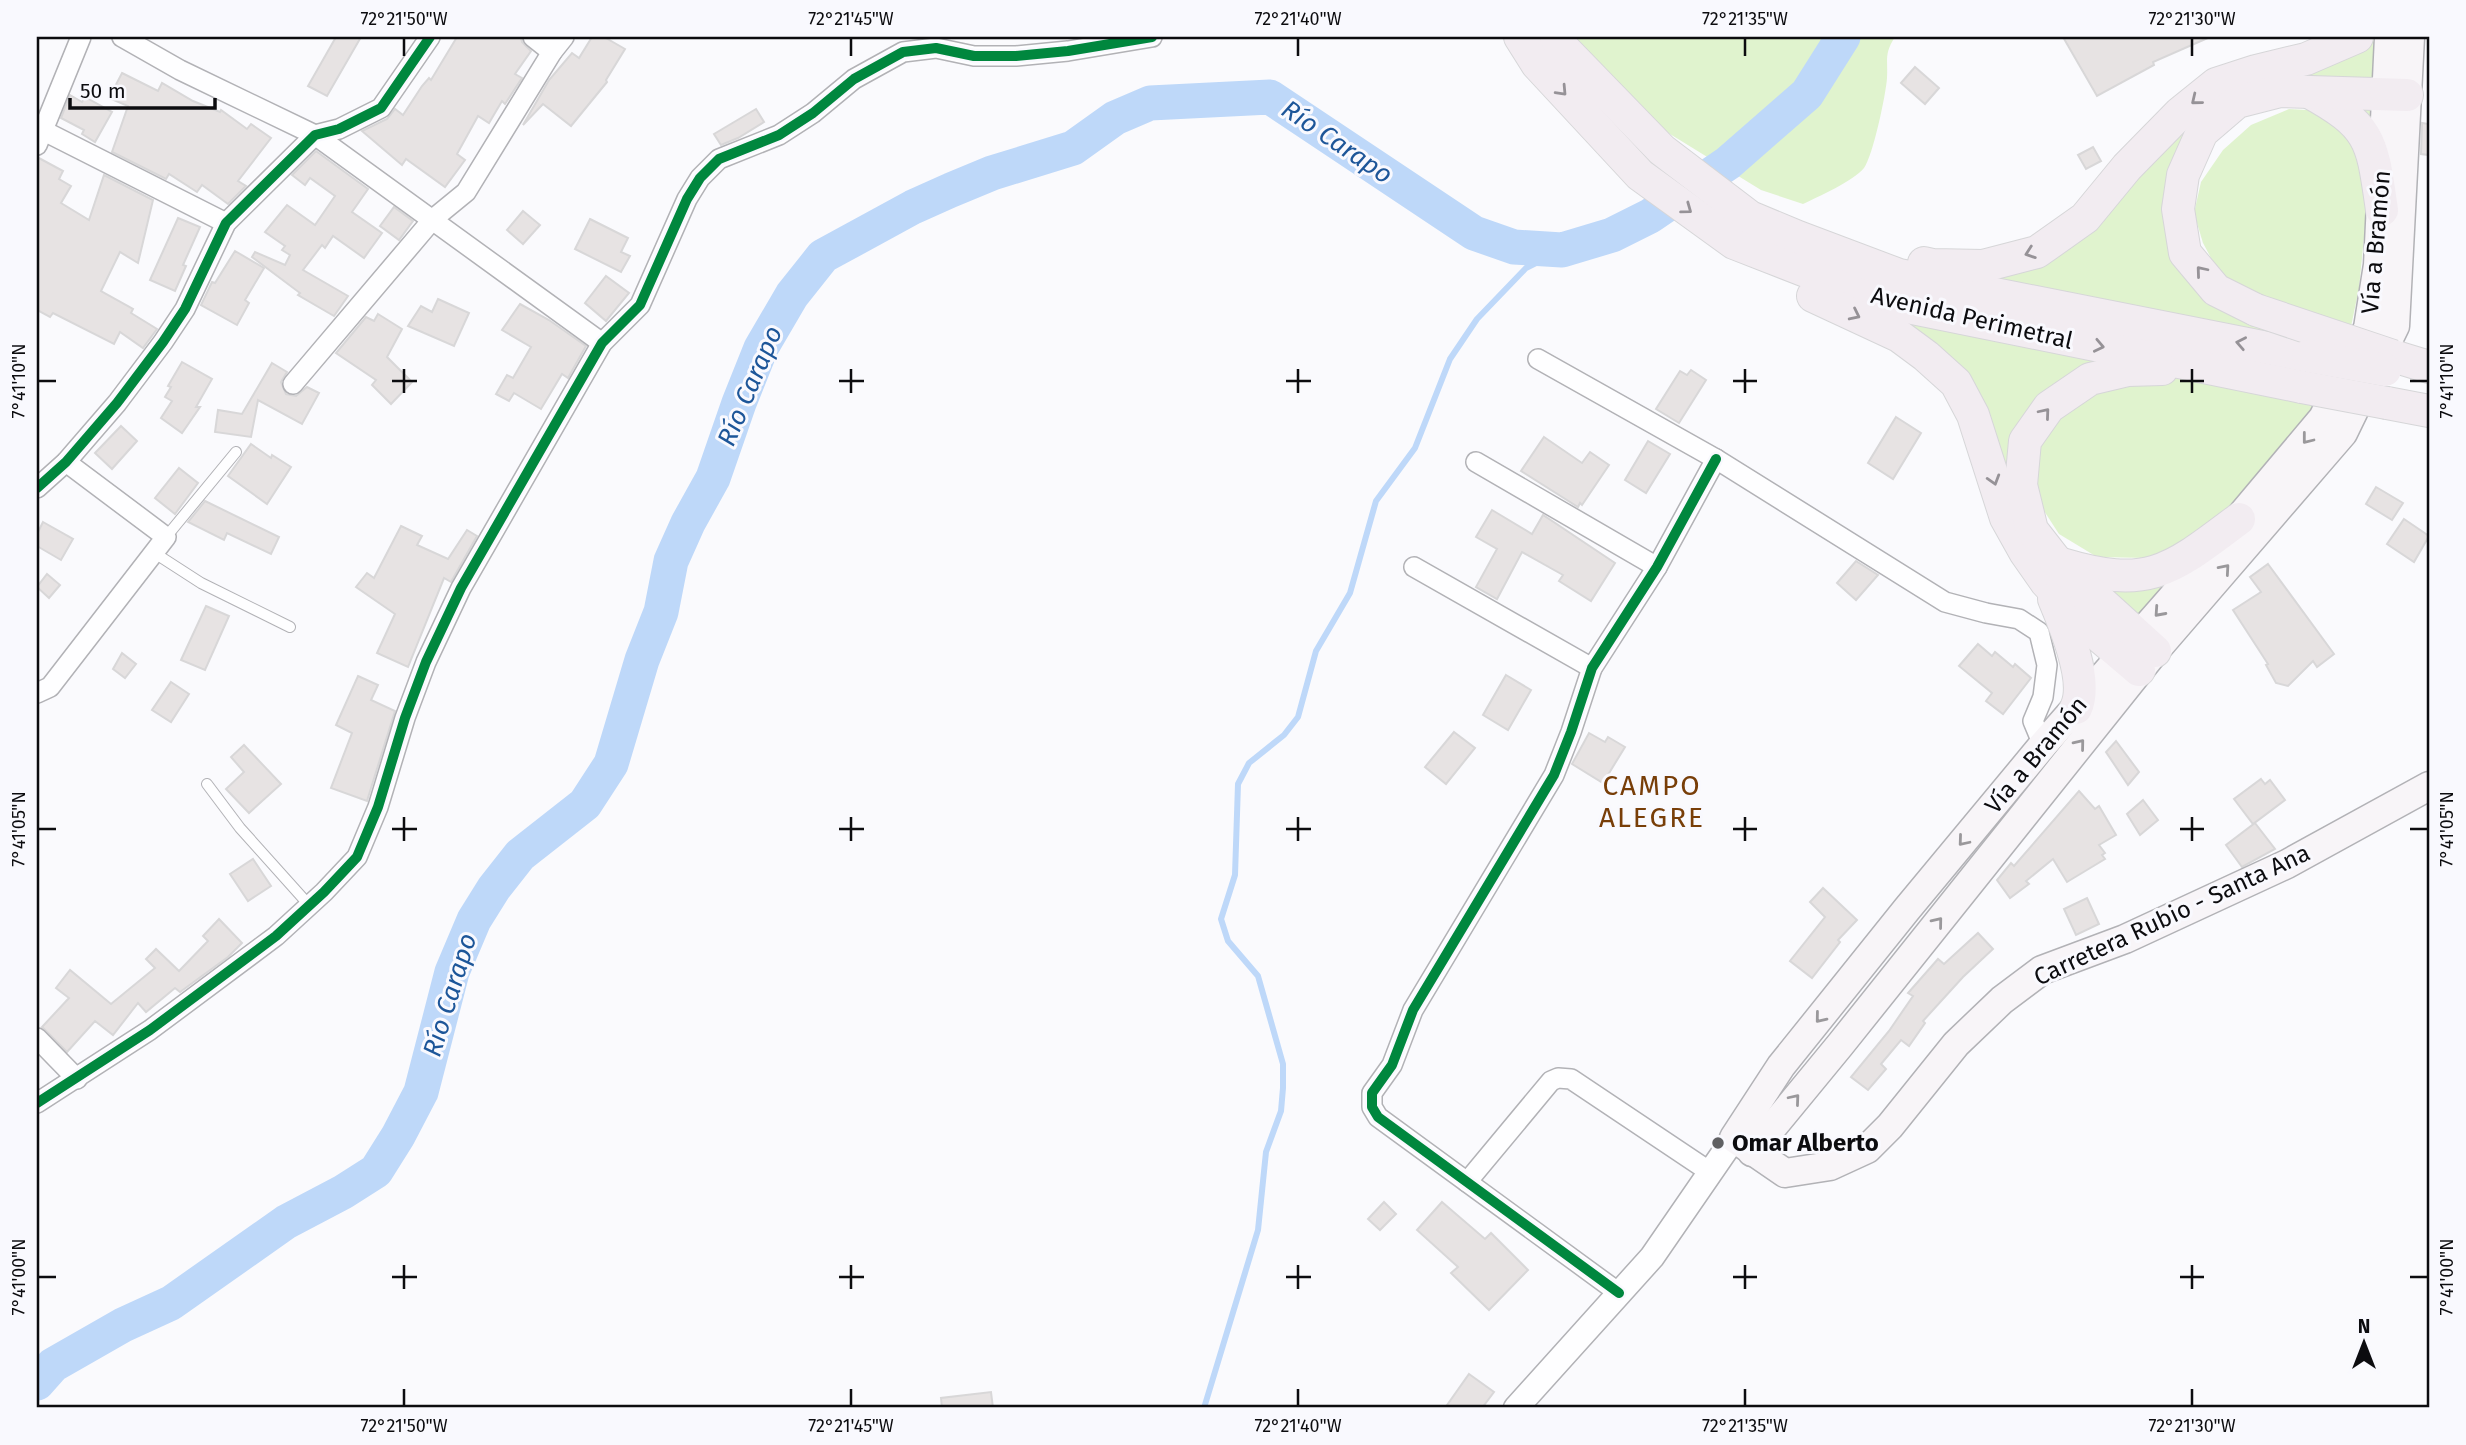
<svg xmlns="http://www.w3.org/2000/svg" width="2466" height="1445" font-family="'Fira Sans',sans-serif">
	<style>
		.green { fill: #e0f3ce }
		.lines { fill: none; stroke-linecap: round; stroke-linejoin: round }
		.stream { stroke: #bed8f9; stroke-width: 6 }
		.river { stroke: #bed8f9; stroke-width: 35 }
		.building { fill: #e7e3e3; stroke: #d8d7d8; stroke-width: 2 }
		.service-casing { stroke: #b2b2b6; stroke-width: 12 }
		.minor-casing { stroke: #b2b2b6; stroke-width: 22 }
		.tertiary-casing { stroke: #b2b2b6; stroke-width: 27 }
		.secondary-casing { stroke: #b2b2b6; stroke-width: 31 }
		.primary-casing { stroke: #d6d6d8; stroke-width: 34 }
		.service { stroke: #fefeff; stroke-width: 10 }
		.minor { stroke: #fefeff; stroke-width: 19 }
		.tertiary { stroke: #fefeff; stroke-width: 24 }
		.secondary { stroke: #f8f5f8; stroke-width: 28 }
		.primary { stroke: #f2ecf1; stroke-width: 32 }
		.primary-bridge-casing { stroke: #d6d6d8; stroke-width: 34; stroke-linecap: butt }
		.primary-bridge { stroke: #f2ecf1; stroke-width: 32 }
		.cycleway-casing { stroke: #f9f9fe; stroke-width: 15 }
		.cycleway { stroke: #00873e; stroke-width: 10 }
		.oneway { stroke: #969297 }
		.oneway2 { stroke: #9a989b }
		.ticks { fill: none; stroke: #0c0c0f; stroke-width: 2.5 }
		.poi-dot { fill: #5f5f62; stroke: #f9f9fe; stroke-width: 2.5 }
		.labels { text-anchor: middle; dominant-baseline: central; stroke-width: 6; stroke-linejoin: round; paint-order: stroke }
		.street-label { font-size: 24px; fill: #0c0c0f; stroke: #f9f9fe }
		.poi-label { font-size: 24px; font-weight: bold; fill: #0c0c0f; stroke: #f9f9fe; text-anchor: start }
		.water-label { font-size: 26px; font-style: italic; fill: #1d5699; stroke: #f9f9fe }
		.quarter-label { font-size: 28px; letter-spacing: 2px; fill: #783e08; stroke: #f9f9fe }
		.neatline { fill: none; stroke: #0c0c0f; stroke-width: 2.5 }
		.ticks-label { font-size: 18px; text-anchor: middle; fill: #0c0c0f }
	</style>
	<rect width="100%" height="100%" fill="#fafafd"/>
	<!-- green -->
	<g class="green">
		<path d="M1570 37H1895C1884 54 1888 59 1887 78 1886 94 1873 156 1864 168 1853 181 1820 196 1803 204L1761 190 1652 123Z"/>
		<polygon points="2373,37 2385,37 2380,137 2313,88 2218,122 2175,206 2211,299 2269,332 1973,277 2018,266 2213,94 2361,50"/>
		<polygon points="2289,109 2324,111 2349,130 2367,165 2366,217 2359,288 2347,346 2268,311 2219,273 2203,243 2194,213 2201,182 2223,150 2251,125"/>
		<polygon points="1828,281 1903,305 1977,325 2135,355 2085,366 2037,398 2013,440 2014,472 2020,512 2032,543 2052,563 2084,580 2129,583 2165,576 2182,570 2118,643 2090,629 2033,561 2008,507 1982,414 1964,377 1936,347 1901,325 1863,307"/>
		<polygon points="2142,376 2267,380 2318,407 2229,511 2193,538 2148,558 2097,557 2059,534 2037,500 2030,463 2044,431 2077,399"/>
	</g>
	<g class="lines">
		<!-- stream -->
		<polyline class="stream" points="1204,1408 1258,1230 1266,1152 1281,1111 1283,1088 1283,1064 1258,976 1228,941 1221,919 1235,875 1238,784 1249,763 1284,735 1298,717 1316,651 1350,593 1376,501 1415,448 1450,359 1477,319 1526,268 1562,250"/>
		<!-- river -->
		<polyline class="river" points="37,1383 53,1365 123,1325 171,1303 286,1222 343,1192 376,1171 398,1136 421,1092 452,972 474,920 494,888 520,855 585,804 611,764 642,660 661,612 671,561 688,523 713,478 739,403 761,348 792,295 823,256 913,207 951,190 992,173 1073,148 1115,118 1150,103 1270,97 1474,233 1514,247 1562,250 1612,235 1650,216 1728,163 1807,94 1843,37"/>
	</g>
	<!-- building -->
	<g class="building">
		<polygon points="336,37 361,37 327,96 308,86"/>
		<polygon points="457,37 521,37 522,42 531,51 515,74 522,78 505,104 502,101 489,123 478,116 457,154 465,160 445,187 406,159 402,165 362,131 387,119 395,109 403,115 422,86 429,78 431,80"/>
		<polygon points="592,37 604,37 625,49 606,80 607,82 571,126 543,104 523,125 549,80 572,53 579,58"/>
		<polygon points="2063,37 2210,37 2153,62 2154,65 2097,96"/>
		<polygon points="1915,67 1939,88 1925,104 1901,83"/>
		<polygon points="122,73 158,91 162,83 193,101 220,112 221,110 247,129 251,124 271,138 238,181 246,186 228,204 202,185 197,192 169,174 166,179 112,152 128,106 109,98"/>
		<polygon points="70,95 82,102 85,97 112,112 95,142 82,134 84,130 61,118"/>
		<polygon points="756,109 764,122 738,138 721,145 714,134"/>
		<polygon points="2422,123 2429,124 2429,155 2421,154"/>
		<polygon points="2093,147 2101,161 2086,169 2078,155"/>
		<polygon points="316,151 368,189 352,212 382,233 364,258 333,236 325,248 322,245 303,270 348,296 334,316 298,295 300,293 252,257 255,252 285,265 290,255 282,250 285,246 265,232 287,205 315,225 335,196 310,178 305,185 292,175"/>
		<polygon points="37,157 63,171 59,179 71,186 61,203 89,220 104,175 153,200 138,263 120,252 101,291 133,309 131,313 157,329 143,348 120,332 114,344 53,313 50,317 37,310"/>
		<polygon points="394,207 413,221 399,240 380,226"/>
		<polygon points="523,211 540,225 523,244 507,230"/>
		<polygon points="178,218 200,227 183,265 186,266 175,291 150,280"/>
		<polygon points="590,219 628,238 621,252 630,256 621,272 575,249"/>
		<polygon points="235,251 264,268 245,300 249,303 237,325 201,305 212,282 215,283"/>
		<polygon points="606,276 629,293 606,321 585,303"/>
		<polygon points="438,299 469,313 454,346 408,326 421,306 432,312"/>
		<polygon points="520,304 549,320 586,346 568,378 562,374 541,409 514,393 509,401 496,394 507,375 513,378 531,347 502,330"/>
		<polygon points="378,314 402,329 387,357 412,382 391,404 372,385 376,380 336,353 366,317 374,321"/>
		<polygon points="182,362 212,379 196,407 200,407 182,433 161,418 172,401 165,397 171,387 168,386"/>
		<polygon points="272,363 287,372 281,382 286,394 296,396 307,387 319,393 302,424 258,400 251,437 215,432 218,410 242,414"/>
		<polygon points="1691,370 1706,380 1679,423 1656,409 1680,371 1687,375"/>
		<polygon points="1896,417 1921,433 1893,479 1868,463"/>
		<polygon points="121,426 137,441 112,469 95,453"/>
		<polygon points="1544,437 1582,463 1590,452 1609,465 1582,505 1580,503 1578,507 1521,471"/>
		<polygon points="1648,441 1670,454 1646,493 1625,480"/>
		<polygon points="251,444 271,458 272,455 291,467 267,504 228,476"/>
		<polygon points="179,468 198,483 175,514 155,498"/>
		<polygon points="2376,487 2403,503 2392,520 2366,504"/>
		<polygon points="205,501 279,537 271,554 227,533 224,540 188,522"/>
		<polygon points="1492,510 1532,534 1543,515 1615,563 1591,601 1559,581 1563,575 1522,552 1497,599 1476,587 1497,549 1476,537"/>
		<polygon points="2404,519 2429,536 2414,562 2387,544"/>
		<polygon points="43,522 73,539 61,560 37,546 37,534"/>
		<polygon points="401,526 422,536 417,545 448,559 467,530 477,536 451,582 444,578 408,667 377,653 395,614 356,587 367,573 374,578"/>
		<polygon points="1856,561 1878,575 1856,600 1837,583"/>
		<polygon points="2268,564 2334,654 2317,667 2313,661 2288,686 2276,683 2266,665 2268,664 2233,610 2261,592 2250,577"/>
		<polygon points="47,574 60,585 49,598 37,587"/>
		<polygon points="206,606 229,616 205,670 181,660"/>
		<polygon points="1978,644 1992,656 1995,652 2013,667 2015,664 2031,678 2003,714 1986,701 1992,693 1959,666"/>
		<polygon points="122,653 136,664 125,678 113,669"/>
		<polygon points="1506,675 1531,690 1508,730 1483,715"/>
		<polygon points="358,676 378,685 371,700 395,711 367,801 331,788 352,733 336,725"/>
		<polygon points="171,682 189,694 171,722 152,710"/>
		<polygon points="1454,732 1475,748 1446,784 1425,767"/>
		<polygon points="1589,733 1605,742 1608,737 1625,747 1603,783 1572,764"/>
		<polygon points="2116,741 2139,772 2128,785 2106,752"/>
		<polygon points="244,745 281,784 249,813 226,789 244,772 231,757"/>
		<polygon points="2261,779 2265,784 2270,780 2285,800 2253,824 2234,799"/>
		<polygon points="2079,791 2095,809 2099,806 2116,835 2099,845 2105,853 2102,855 2105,859 2067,882 2053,859 2026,881 2029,884 2010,898 1997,880 2011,863 2014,866"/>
		<polygon points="2143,800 2158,820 2140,835 2127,814"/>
		<polygon points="2255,823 2275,849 2242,867 2226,845"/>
		<polygon points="253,859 271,886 248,901 230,874"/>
		<polygon points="1823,888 1857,920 1838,940 1840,942 1812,978 1790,961 1825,917 1810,902"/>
		<polygon points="2087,898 2099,924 2076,935 2064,909"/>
		<polygon points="219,919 242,943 228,957 180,992 175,988 146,1012 138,1003 113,1035 95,1021 67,1052 42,1027 69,998 56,988 70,970 111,1004 155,968 146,959 156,949 179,971 208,941 203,936"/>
		<polygon points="1978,933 1993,949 1963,977 1923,1021 1925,1023 1909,1046 1901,1040 1881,1064 1886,1069 1868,1090 1851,1077 1889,1031 1913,996 1908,993 1938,959 1944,964"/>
		<polygon points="1384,1202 1396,1214 1380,1230 1368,1219"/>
		<polygon points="1442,1202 1485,1239 1491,1233 1528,1270 1489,1310 1451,1273 1458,1267 1417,1230"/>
		<polygon points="1469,1374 1494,1392 1482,1408 1445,1408"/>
		<polygon points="991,1392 993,1408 942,1408 941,1398"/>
	</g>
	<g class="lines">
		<!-- service casing -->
		<g class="service-casing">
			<g id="service">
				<polyline points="166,537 236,452"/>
				<polyline points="153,552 201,583 290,627"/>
				<polyline points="207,784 240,828 309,905"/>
			</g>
		</g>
		<!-- minor casing -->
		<g class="minor-casing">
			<g id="minor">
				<polyline points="122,37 180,70 315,135 602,343"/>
				<polyline points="533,37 552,52"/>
				<polyline points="44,131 226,223"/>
				<polyline points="37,145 81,37"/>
				<polyline points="1538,359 1716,459 1945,602 1986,613 2019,619 2039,632 2047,665 2043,697 2033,721 2043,745"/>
				<polyline points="293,384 433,219 466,192 552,52 564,37"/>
				<polyline points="1476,462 1657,567"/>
				<polyline points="37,488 66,462 117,403 163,342 185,309 226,223 315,135 339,129 381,108 430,37"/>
				<polyline points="1414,567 1592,668"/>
				<polyline points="37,693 50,687 166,537 66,462"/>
				<polyline points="37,1038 77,1079"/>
				<polyline points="37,1103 150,1030 276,936 324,892 357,857 378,807 405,718 426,662 461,588 602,343 640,305 687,199 700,178 719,159 779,135 813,113 854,79 903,52 936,48 974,56 1016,56 1068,51 1152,37"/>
				<polyline points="1467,1182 1551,1081 1558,1078 1571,1079 1710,1172"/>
				<polyline points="1619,1293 1378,1117 1372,1107 1372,1093 1392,1065 1413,1010 1554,775 1571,732 1592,668 1657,567 1716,459"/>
			</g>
		</g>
		<!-- tertiary casing -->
		<g class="tertiary-casing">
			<polyline id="tertiary" points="1516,1408 1652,1257 1734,1138"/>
		</g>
		<!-- secondary casing -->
		<g class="secondary-casing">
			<g id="secondary">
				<polyline points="2389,37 2378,265 2368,328 2323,418 2171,599 2043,745 1907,909 1781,1066 1734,1138 1785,1173 1830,1166 1867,1149 1890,1126 1956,1044 2002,1000 2042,970 2125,939 2287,864 2429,786"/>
				<polyline points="1752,1152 1840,1045 2155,651 2343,433 2395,326 2410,37"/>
			</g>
		</g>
		<!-- primary casing -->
		<g class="primary-casing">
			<g id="primary">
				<polyline points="1520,37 1537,64 1640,175 1734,243 1888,303 2302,387"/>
				<polyline points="1556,37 1561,46 1662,150 1750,217 1798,237 1899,275 2308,356"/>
				<path d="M2309 92C2373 127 2372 142 2382 210"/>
				<polyline points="1924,263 1933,265 1983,266 2037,252 2085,218 2127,167 2180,113 2216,84 2256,71 2306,59 2357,37"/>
				<polyline points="1813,296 1899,336 1926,356 1956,383 1973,415 2006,518 2025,552 2046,582 2085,624 2139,670"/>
				<polyline points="2256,310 2216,290 2185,253 2178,209 2183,175 2202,132 2237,102 2280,91 2407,95"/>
				<polyline points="2393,356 2429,367"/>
				<polyline points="2387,403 2429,411"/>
				<path d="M2062 564C2149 590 2170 571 2239 519"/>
				<path d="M2054 599C2065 625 2089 681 2076 708"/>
				<polyline points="2155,651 2057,562 2032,530 2021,485 2025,441 2049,407 2090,379 2128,370 2162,369"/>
			</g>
		</g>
		<!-- service -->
		<use href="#service" class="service"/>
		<!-- minor -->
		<use href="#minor" class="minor"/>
		<!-- tertiary -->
		<use href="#tertiary" class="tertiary"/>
		<!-- secondary -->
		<use href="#secondary" class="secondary"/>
		<!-- primary -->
		<use href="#primary" class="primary"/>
		<!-- primary-bridge casing -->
		<g class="primary-bridge-casing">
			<g id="primary-bridge">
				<polyline points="2256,310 2393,356"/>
				<polyline points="2308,356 2385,370"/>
				<polyline points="2302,387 2387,403"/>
			</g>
		</g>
		<!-- primary-bridge -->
		<use href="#primary-bridge" class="primary-bridge"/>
		<!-- cycleway casing -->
		<g class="cycleway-casing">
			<g id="cycleway">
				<polyline points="37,488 66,462 117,403 163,342 185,309 226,223 315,135 339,129 381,108 430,37"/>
				<polyline points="37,1103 150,1030 276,936 324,892 357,857 378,807 405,718 426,662 461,588 602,343 640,305 687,199 700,178 719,159 779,135 813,113 854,79 903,52 936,48 974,56 1016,56 1068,51 1152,37"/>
				<polyline points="1619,1293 1378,1117 1372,1107 1372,1093 1392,1065 1413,1010 1554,775 1571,732 1592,668 1657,567 1716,459"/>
			</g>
		</g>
		<!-- cycleway -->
		<use href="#cycleway" class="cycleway"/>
	</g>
	<!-- one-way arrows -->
	<defs><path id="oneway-chevron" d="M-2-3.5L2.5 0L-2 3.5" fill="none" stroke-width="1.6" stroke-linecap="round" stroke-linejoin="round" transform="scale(1.75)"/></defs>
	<g class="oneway">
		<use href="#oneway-chevron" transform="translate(1562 91) rotate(47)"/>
		<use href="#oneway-chevron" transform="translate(2196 100) rotate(141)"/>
		<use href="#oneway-chevron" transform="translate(1687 209) rotate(36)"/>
		<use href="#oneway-chevron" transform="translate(2030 253) rotate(161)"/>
		<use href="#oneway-chevron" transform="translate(2201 271) rotate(-130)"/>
		<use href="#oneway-chevron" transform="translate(1855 315) rotate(26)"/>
		<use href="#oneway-chevron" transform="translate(2241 343) rotate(-169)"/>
		<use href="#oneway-chevron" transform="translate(2099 346) rotate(12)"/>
		<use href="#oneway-chevron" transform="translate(2045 413) rotate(-50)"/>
		<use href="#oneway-chevron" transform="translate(1994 480) rotate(73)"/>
	</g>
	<g class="oneway2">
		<use href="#oneway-chevron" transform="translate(2307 439) rotate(128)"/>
		<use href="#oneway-chevron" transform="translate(2225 569) rotate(-49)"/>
		<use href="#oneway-chevron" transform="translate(2159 612) rotate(132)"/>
		<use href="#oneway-chevron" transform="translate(2080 744) rotate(-51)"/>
		<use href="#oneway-chevron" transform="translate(1963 841) rotate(130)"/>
		<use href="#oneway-chevron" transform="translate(1938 922) rotate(-51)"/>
		<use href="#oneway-chevron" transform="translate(1820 1018) rotate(129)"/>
		<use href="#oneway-chevron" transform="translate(1795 1099) rotate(-50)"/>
	</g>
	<!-- ticks -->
	<path class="ticks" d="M404 38V56M851 38V56M1298 38V56M1745 38V56M2192 38V56M404 369V393M851 369V393M1298 369V393M1745 369V393M2192 369V393M38 381H56M392 381H417M839 381H864M1286 381H1311M1733 381H1757M2180 381H2204M2410 381H2428M404 817V841M851 817V841M1298 817V841M1745 817V841M2192 817V841M38 829H56M392 829H417M839 829H864M1286 829H1311M1733 829H1757M2180 829H2204M2410 829H2428M404 1265V1289M851 1265V1289M1298 1265V1289M1745 1265V1289M2192 1265V1289M38 1277H56M392 1277H417M839 1277H864M1286 1277H1311M1733 1277H1757M2180 1277H2204M2410 1277H2428M404 1389V1406M851 1389V1406M1298 1389V1406M1745 1389V1406M2192 1389V1406"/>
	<!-- markers -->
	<circle class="poi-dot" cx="1718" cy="1143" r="7"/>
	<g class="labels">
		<!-- street labels -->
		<g class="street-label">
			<text transform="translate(2376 242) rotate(-85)">Vía a Bramón</text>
			<text transform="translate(1972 318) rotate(13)">Avenida Perimetral</text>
			<text transform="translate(2036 755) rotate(-50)">Vía a Bramón</text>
			<text transform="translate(2172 915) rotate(-25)">Carretera Rubio - Santa Ana</text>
		</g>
		<!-- poi labels -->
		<g class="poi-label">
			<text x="1732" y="1143">Omar Alberto</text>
		</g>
		<!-- water labels -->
		<g class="water-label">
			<text transform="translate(1337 142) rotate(34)">Río Carapo</text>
			<text transform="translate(750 386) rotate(-67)">Río Carapo</text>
			<text transform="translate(450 995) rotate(-73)">Río Carapo</text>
		</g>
		<!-- quarter labels -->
		<g class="quarter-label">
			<text x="1652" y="785">CAMPO<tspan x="1652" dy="32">ALEGRE</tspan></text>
		</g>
	</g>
	<!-- border -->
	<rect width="2466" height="1445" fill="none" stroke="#f9f9fe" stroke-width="77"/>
	<!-- north arrow -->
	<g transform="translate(2364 1343)" stroke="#f9f9fe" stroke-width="5" paint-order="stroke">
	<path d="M0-5L12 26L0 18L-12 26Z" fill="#0c0c0f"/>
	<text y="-10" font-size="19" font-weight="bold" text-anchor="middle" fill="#0c0c0f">N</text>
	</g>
	<!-- scale -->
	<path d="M70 98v10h145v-10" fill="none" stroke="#0c0c0f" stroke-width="3.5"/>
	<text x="80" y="98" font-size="21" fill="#0c0c0f" stroke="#f9f9fe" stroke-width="5" paint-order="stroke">50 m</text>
	<rect x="38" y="38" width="2390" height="1368" class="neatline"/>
	<g class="ticks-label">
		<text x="404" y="25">72°21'50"W</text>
		<text x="851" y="25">72°21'45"W</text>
		<text x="1298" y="25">72°21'40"W</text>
		<text x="1745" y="25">72°21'35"W</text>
		<text x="2192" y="25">72°21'30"W</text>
		<text transform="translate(19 381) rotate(-90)" y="6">7°41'10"N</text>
		<text transform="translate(2447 381) rotate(-90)" y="6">7°41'10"N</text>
		<text transform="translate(19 829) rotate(-90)" y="6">7°41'05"N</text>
		<text transform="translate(2447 829) rotate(-90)" y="6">7°41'05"N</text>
		<text transform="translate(19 1277) rotate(-90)" y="6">7°41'00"N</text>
		<text transform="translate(2447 1277) rotate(-90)" y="6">7°41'00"N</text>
		<text x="404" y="1432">72°21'50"W</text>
		<text x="851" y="1432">72°21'45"W</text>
		<text x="1298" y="1432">72°21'40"W</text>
		<text x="1745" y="1432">72°21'35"W</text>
		<text x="2192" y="1432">72°21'30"W</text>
	</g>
</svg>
